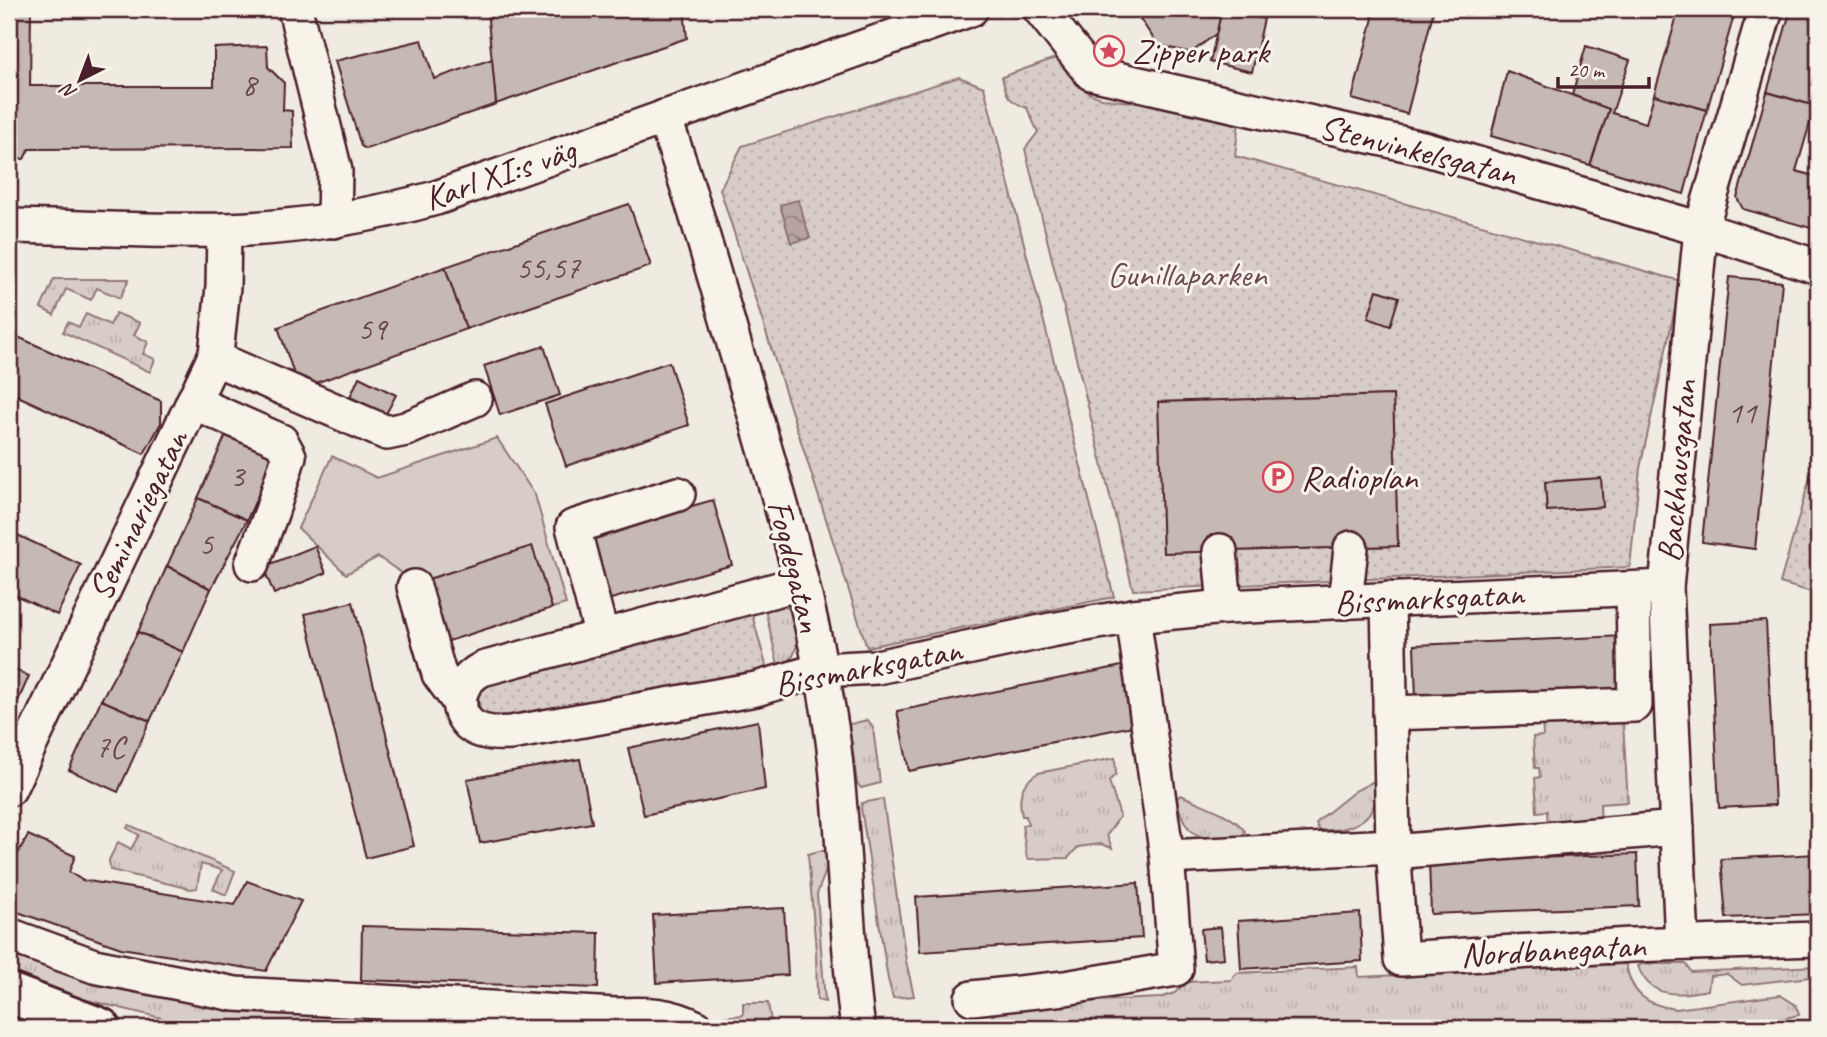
<svg xmlns="http://www.w3.org/2000/svg" width="1827" height="1037" font-family="Caveat,sans-serif">
	<style>
		.grass { fill: url(#grass-tufts); stroke: #917678; stroke-width: 2 }
		.park { fill: url(#park-dots); stroke: #917678; stroke-width: 2; fill-rule: evenodd }
		.garden { fill: #d8cdc6; stroke: #917678; stroke-width: 2 }
		.water { fill: url(#water-waves); stroke: #8b6f72; stroke-width: 2 }
		.building { fill: #c6b8b3; stroke: #4a1f2b; stroke-width: 2 }
		.lines { fill: none; stroke-linecap: round; stroke-linejoin: round }
		.minor-casing { stroke: #4a1f2b; stroke-width: 38 }
		.highway-casing { stroke: #4a1f2b; stroke-width: 44 }
		.minor { stroke: #f7f3e8; stroke-width: 33 }
		.highway { stroke: #f7f3e8; stroke-width: 38 }
		.labels { text-anchor: middle; dominant-baseline: central; stroke-width: 6; stroke-linejoin: round; paint-order: stroke }
		.number-label { font-size: 32px; fill: #69454d }
		.poi-label { font-size: 35px; fill: #4a1f2b; stroke: #f7f3e8; text-anchor: start }
		.street-label { font-size: 35px; fill: #4a1f2b; stroke: #f7f3e8 }
		.park-label { font-size: 35px; fill: #6e4a52; stroke: #f7f3e8 }
	</style>
	<defs>
		<pattern id="grass-tufts" width="24" height="20" patternUnits="userSpaceOnUse" patternTransform="scale(1.75)"><rect width="24" height="20" fill="#d8cdc6"/><path d="M3 7l-1-3M5 7V3M7 7l1-3M15 17l-1-3M17 17v-4M19 17l1-3" fill="none" stroke="#bbb0aa"/></pattern>
		<pattern id="park-dots" width="8" height="8" patternUnits="userSpaceOnUse" patternTransform="scale(1.75)"><rect width="8" height="8" fill="#d8cdc6"/><path d="M2 2h.1M6 6h.1" fill="none" stroke="#bbb0aa" stroke-width="1.8" stroke-linecap="round"/></pattern>
		<pattern id="water-waves" width="16" height="10" patternUnits="userSpaceOnUse" patternTransform="scale(1.75)"><rect width="16" height="10" fill="#b7a4a2"/><path d="M0 5q4-4 8 0t8 0" fill="none" stroke="#978584"/></pattern>
	</defs>
	<rect width="100%" height="100%" fill="#f0ebe0"/>
	<filter id="ink" filterUnits="userSpaceOnUse"><feTurbulence type="fractalNoise" baseFrequency=".0143" numOctaves="2"/><feDisplacementMap in="SourceGraphic" scale="14" xChannelSelector="R" yChannelSelector="G"/><feConvolveMatrix kernelMatrix="1 2 1 2 8 2 1 2 1" color-interpolation-filters="sRGB"/></filter>
	<g filter="url(#ink)">
		<!-- grass -->
		<g class="grass">
			<polygon points="54,279 129,279 120,298 97,288 91,300 66,289 54,315 41,308"/>
			<polygon points="116,313 140,323 134,335 148,342 143,354 155,359 150,372 63,332 68,322 79,327 86,314 110,325"/>
			<path d="M778 601 794 613C799 634 801 658 779 669L764 605Z"/>
			<polygon points="1613,713 1623,723 1628,802 1600,804 1601,825 1548,829 1547,811 1537,812 1535,778 1540,777 1539,768 1535,768 1533,737 1543,736 1542,718"/>
			<polygon points="868,720 873,728 880,783 861,788 857,783 849,727 850,724"/>
			<path d="M1115 758 1116 774 1109 781 1120 816 1107 835 1112 848 1101 844 1078 847 1068 858 1027 859 1022 825 1028 824 1026 816H1022C1018 798 1020 783 1038 773Z"/>
			<path d="M1372 782 1377 784C1379 820 1351 832 1319 830L1316 824 1320 819 1355 791Z"/>
			<path d="M1181 795C1201 805 1231 813 1245 831L1244 835C1237 838 1230 838 1222 838 1192 841 1182 826 1177 798Z"/>
			<polygon points="883,799 906,961 914,996 893,998 888,979 861,808 862,803"/>
			<polygon points="129,825 235,871 226,895 213,889 222,870 201,864 197,888 191,889 110,870 109,860 118,842 131,849 139,835 127,828"/>
			<polygon points="819,851 826,851 828,865 817,894 825,1002 817,1000 816,951 808,854"/>
			<path d="M9 953C194 1023 389 1020 584 1028H203L83 999 9 970Z"/>
			<path d="M1626 964C1631 994 1646 1005 1676 1009L1780 995 1796 1005 1799 1015 1765 1022 1677 1028H972V1026L987 1021 999 1010 1079 1002 1160 998 1175 993 1185 982 1231 980 1237 973 1358 967 1359 977Z"/>
			<path d="M1642 964H1686L1691 972 1818 966V976L1742 985 1727 974 1710 976 1708 990C1679 995 1650 1000 1638 966Z"/>
			<polygon points="743,1003 768,1003 772,1028 727,1028 710,1018 743,1015"/>
		</g>
		<!-- park -->
		<g class="park">
			<path d="M1058 57C1085 110 1115 98 1164 104 1189 107 1215 116 1239 121L1235 156 1681 281 1640 468 1630 567 1133 590 1025 149 1038 132 1027 108C1007 100 1007 97 1002 77ZM1377 290 1380 322 1368 318ZM1393 395 1398 546 1163 553 1159 402ZM1601 478 1602 507 1547 511 1545 482Z"/>
			<polygon points="959,77 984,87 1114,597 867,647 720,189 742,146"/>
			<polygon points="1818,449 1818,594 1780,583"/>
			<polygon points="751,611 769,676 505,725 481,715 478,697 486,681"/>
		</g>
		<!-- garden -->
		<polygon class="garden" points="497,438 535,495 566,604 552,608 532,546 416,583 378,557 346,574 298,528 332,456 377,478"/>
		<!-- water -->
		<polygon class="water" points="798,200 810,238 791,243 780,205"/>
		<!-- building -->
		<g class="building">
			<polygon points="9,9 31,9 30,86 214,86 214,48 267,46 268,67 284,83 283,110 292,111 293,148 29,149 24,159 9,158"/>
			<polygon points="487,9 684,9 687,38 496,104"/>
			<polygon points="1139,9 1222,9 1217,33 1191,53 1158,45 1138,16"/>
			<polygon points="1222,9 1264,19 1252,72 1210,62"/>
			<polygon points="1367,9 1434,9 1407,114 1352,99 1373,18"/>
			<polygon points="1679,9 1698,9 1733,19 1707,110 1654,95"/>
			<polygon points="1698,9 1736,9 1733,19"/>
			<polygon points="1791,9 1818,9 1818,95 1815,106 1767,92"/>
			<polygon points="422,40 434,79 492,59 496,104 366,149 361,146 335,61"/>
			<polygon points="1586,46 1630,60 1612,113 1646,123 1654,95 1707,110 1684,194 1590,165 1609,109 1572,95"/>
			<polygon points="1507,71 1609,109 1590,165 1491,136"/>
			<polygon points="1767,92 1815,106 1796,171 1818,177 1818,230 1743,209 1737,198"/>
			<polygon points="629,204 651,266 466,329 445,267"/>
			<polygon points="445,267 466,329 299,389 278,327"/>
			<polygon points="1729,277 1782,282 1755,549 1702,542"/>
			<polygon points="1377,290 1399,297 1390,326 1368,318"/>
			<polygon points="9,333 161,401 161,423 144,454 9,392"/>
			<polygon points="544,346 560,395 500,415 484,366"/>
			<polygon points="669,362 689,425 566,466 545,404"/>
			<polygon points="359,377 396,395 386,414 350,397"/>
			<polygon points="1393,395 1398,546 1163,553 1158,402"/>
			<polygon points="228,430 277,452 247,520 198,498"/>
			<polygon points="1601,478 1603,507 1547,511 1545,482"/>
			<polygon points="198,498 247,520 211,589 167,566"/>
			<polygon points="713,500 732,565 604,601 585,536"/>
			<polygon points="9,531 81,565 57,615 9,592"/>
			<polygon points="315,546 326,573 274,594 263,567"/>
			<polygon points="532,546 552,608 436,645 416,583"/>
			<polygon points="167,566 211,589 183,652 138,632"/>
			<polygon points="353,602 414,846 366,858 305,614"/>
			<polygon points="1766,621 1775,805 1719,808 1710,624"/>
			<polygon points="138,632 183,652 150,721 101,700"/>
			<polygon points="1625,636 1628,689 1416,698 1414,645"/>
			<polygon points="1122,666 1133,726 909,771 897,711"/>
			<polygon points="9,667 29,676 9,722"/>
			<polygon points="101,700 150,721 118,792 69,770"/>
			<polygon points="758,721 765,789 644,815 628,748"/>
			<polygon points="580,759 592,823 480,843 467,779"/>
			<polygon points="28,835 75,856 69,872 82,880 235,905 247,881 301,901 266,971 121,948 9,909 9,869"/>
			<polygon points="1637,854 1639,906 1431,914 1429,862"/>
			<polygon points="1818,854 1818,914 1726,918 1721,859"/>
			<polygon points="1138,883 1142,938 920,952 916,897"/>
			<polygon points="784,908 788,975 657,983 653,915"/>
			<polygon points="1360,913 1362,961 1241,969 1238,921"/>
			<polygon points="362,926 599,933 598,988 361,980"/>
			<polygon points="1221,927 1224,958 1204,960 1201,929"/>
		</g>
		<g class="lines">
			<!-- minor casing -->
			<g class="minor-casing">
				<g id="minor">
					<polyline points="295,9 335,171 334,221"/>
					<polyline points="1040,9 1091,73 1423,148 1701,229 1818,267"/>
					<path d="M664 117C692 195 714 275 737 354 774 479 813 605 832 733 846 831 844 931 858 1028"/>
					<path d="M9 226C80 227 153 232 224 230 296 228 367 217 436 198L971 9"/>
					<polyline points="214,358 387,433 406,429 475,399"/>
					<polyline points="193,402 281,441 289,456 272,511 252,564"/>
					<polyline points="1220,551 1225,607"/>
					<path d="M801 583 482 669C461 680 450 705 469 724 480 734 498 734 511 733L756 689 820 670 877 667 1051 630 1133 616 1225 607 1666 587"/>
					<polyline points="414,587 439,674 460,703"/>
					<polyline points="1388,599 1393,846 1401,959 1631,945 1818,939"/>
					<polyline points="1345,602 1351,548"/>
					<polyline points="602,637 573,527 678,494"/>
					<polyline points="1390,713 1635,705 1633,589"/>
					<polyline points="9,789 216,354 223,287 224,230"/>
					<polyline points="1393,852 1677,828"/>
					<polyline points="1167,857 1393,846"/>
					<path d="M9 935 94 966 235 994 616 1015C648 1014 668 1013 697 1028"/>
					<polyline points="1682,943 1666,587 1701,229 1766,9"/>
					<polyline points="972,998 1065,988 1176,969 1167,857 1133,616"/>
				</g>
			</g>
			<!-- highway casing -->
			<g class="highway-casing">
				<polyline id="highway" points="9,993 101,1028"/>
			</g>
			<!-- minor -->
			<use href="#minor" class="minor"/>
			<!-- highway -->
			<use href="#highway" class="highway"/>
		</g>
	</g>
	<!-- icons -->
	<defs>
		<g id="sight-ring" transform="scale(1.575)"><circle r="9.5" fill="#f7f3e8" stroke="#d1495b" stroke-width="1.5"/><path d="M0-6L1.8-2.2L6-1.7L2.9 1.2L3.7 5.4L0 3.3L-3.7 5.4L-2.9 1.2L-6-1.7L-1.8-2.2Z" fill="#d1495b"/></g>
		<g id="parking-ring" transform="scale(1.575)"><circle r="9.5" fill="#f7f3e8" stroke="#d1495b" stroke-width="1.5"/><path d="M-3.5-5.5H1a3.5 3.5 0 0 1 0 7H-1V5.5H-3.5ZM-1-3.4V-.6H.8a1.4 1.4 0 0 0 0-2.8Z" fill="#d1495b"/></g>
	</defs>
	<g fill-rule="evenodd">
		<use href="#sight-ring" x="1109" y="51"/>
		<use href="#parking-ring" x="1278" y="477"/>
	</g>
	<g class="labels">
		<!-- number labels -->
		<g class="number-label">
			<text x="249" y="84">8</text>
			<text x="548" y="267">55,57</text>
			<text x="372" y="328">59</text>
			<text x="1742" y="412">11</text>
			<text x="237" y="475">3</text>
			<text x="206" y="543">5</text>
			<text x="110" y="746">7C</text>
		</g>
		<!-- poi labels -->
		<g class="poi-label">
			<text x="1132" y="51">Zipper park</text>
			<text x="1301" y="477">Radioplan</text>
		</g>
		<!-- street labels -->
		<g class="street-label">
			<text transform="translate(1418 150) rotate(14)">Stenvinkelsgatan</text>
			<text transform="translate(500 174) rotate(-19)">Karl XI:s väg</text>
			<text transform="translate(1677 471) rotate(-85)">Backhausgatan</text>
			<text transform="translate(138 515) rotate(-64)">Seminariegatan</text>
			<text transform="translate(795 566) rotate(76)">Fogdegatan</text>
			<text transform="translate(1429 598) rotate(-3)">Bissmarksgatan</text>
			<text transform="translate(868 667) rotate(-11)">Bissmarksgatan</text>
			<text transform="translate(1553 950) rotate(-3)">Nordbanegatan</text>
		</g>
		<!-- park labels -->
		<g class="park-label">
			<text x="1187" y="274">Gunillaparken</text>
		</g>
	</g>
	<!-- margin -->
	<rect width="1827" height="1037" fill="none" stroke="#f7f3e8" stroke-width="35"/>
	<rect x="18" y="18" width="1792" height="1002" fill="none" stroke="#4a1f2b" stroke-width="2.5" filter="url(#ink)"/>
	<!-- north arrow -->
	<g transform="translate(80 80) rotate(222)" stroke="#f7f3e8" stroke-width="5" paint-order="stroke">
	<path d="M0-5L12 26L0 18L-12 26Z" fill="#4a1f2b"/>
	<text y="-10" font-size="19" font-weight="bold" text-anchor="middle" fill="#4a1f2b">N</text>
	</g>
	<!-- scale -->
	<path d="M1558 77v10h91v-10" fill="none" stroke="#4a1f2b" stroke-width="3.5"/>
	<text x="1568" y="77" font-size="21" fill="#4a1f2b" stroke="#f7f3e8" stroke-width="5" paint-order="stroke">20 m</text>
</svg>
